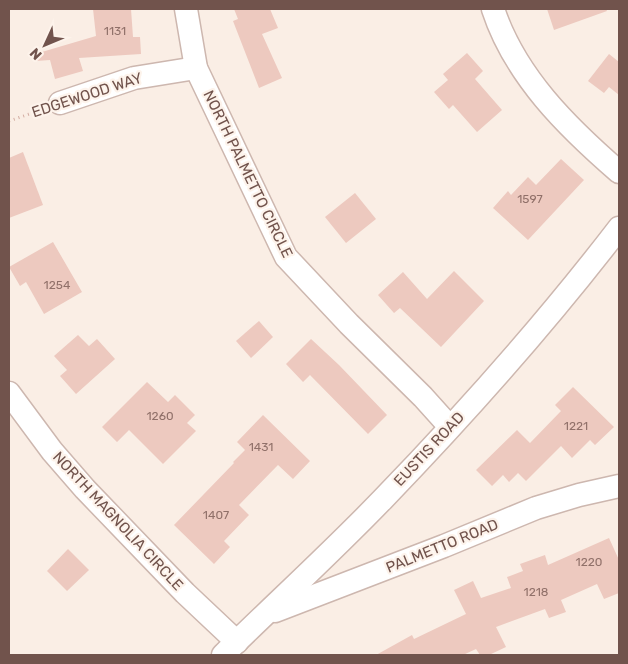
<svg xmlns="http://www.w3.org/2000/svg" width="628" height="664" font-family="Rubik,sans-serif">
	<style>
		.building { fill: #edc9bf }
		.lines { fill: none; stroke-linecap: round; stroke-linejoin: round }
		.minor-casing { stroke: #cdb7af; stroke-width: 25 }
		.path { stroke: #d2aca2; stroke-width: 3; stroke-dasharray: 1 4; stroke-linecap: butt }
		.minor { stroke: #fff; stroke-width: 22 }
		.labels { text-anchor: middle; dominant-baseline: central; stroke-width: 4.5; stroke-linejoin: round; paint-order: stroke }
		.number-label { font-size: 12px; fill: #907069 }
		.street-label { font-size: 15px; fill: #71534c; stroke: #fdf3eb }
	</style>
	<rect width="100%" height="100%" fill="#faeee5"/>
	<!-- building -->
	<g class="building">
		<polygon points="93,9 131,9 133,37 140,37 141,54 79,58 83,71 55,79 50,60 36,61 35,54 96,36"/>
		<polygon points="234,9 270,9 278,28 262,34 282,78 259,88 233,21 238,19"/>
		<polygon points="547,9 606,9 607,11 554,30"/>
		<polygon points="467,53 483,71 475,79 502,110 477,132 453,105 449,109 434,92 448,80 443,74"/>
		<polygon points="609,54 619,62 619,95 609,87 604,93 588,81"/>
		<polygon points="23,152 43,205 9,218 9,158"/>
		<polygon points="561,159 584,180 528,240 493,208 508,191 511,195 528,177 536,185"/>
		<polygon points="355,193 376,219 346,243 325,217"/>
		<polygon points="53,242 82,292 44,314 26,282 20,286 9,267"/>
		<polygon points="454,271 484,301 441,347 400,308 394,313 378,295 403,272 427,299"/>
		<polygon points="259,321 273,337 251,358 236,341"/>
		<polygon points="78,335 89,346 97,339 115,359 76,394 60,376 67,370 54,356"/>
		<polygon points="311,339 339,365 387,415 368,434 310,375 303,382 286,364"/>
		<polygon points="147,382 168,402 175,395 195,415 187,423 196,431 163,464 129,430 117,442 102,427"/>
		<polygon points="573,387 614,427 595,445 590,440 572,458 561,446 526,481 518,473 509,482 503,475 492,486 476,470 517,430 530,443 561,411 555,405"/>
		<polygon points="263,415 310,461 293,479 278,465 239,505 249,515 224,541 230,547 214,564 174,525 234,463 233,462 245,450 237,442"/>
		<polygon points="609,538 619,560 619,593 604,599 597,584 561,600 566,612 549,618 545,609 496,627 506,647 489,655 480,655 476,649 463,655 376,655 412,635 414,639 466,614 454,590 473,581 481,598 511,588 507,577 523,571 520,564 545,555 548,565"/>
		<polygon points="68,549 89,570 67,591 47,571"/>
	</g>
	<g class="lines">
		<!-- minor casing -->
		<g class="minor-casing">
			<g id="minor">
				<polyline points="186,9 196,68 286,257 349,324 423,397 450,427"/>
				<path d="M493 9C515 76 567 127 619 172"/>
				<polyline points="60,103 134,78 196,68"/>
				<polyline points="9,393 52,451 85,489 185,593 237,642"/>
				<polyline points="275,611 444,546 536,508 579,495 619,486"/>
				<path d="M223 655C276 603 331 553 383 499 466 413 546 323 619 228"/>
			</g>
		</g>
		<!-- path -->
		<polyline class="path" points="9,121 41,110"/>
		<!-- minor -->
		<use href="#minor" class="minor"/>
	</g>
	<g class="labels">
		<!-- number labels -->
		<g class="number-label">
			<text x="115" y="31">1131</text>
			<text x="530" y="199">1597</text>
			<text x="57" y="285">1254</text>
			<text x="160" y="416">1260</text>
			<text x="576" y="426">1221</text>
			<text x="261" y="447">1431</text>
			<text x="216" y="515">1407</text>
			<text x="589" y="562">1220</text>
			<text x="536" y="592">1218</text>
		</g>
		<!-- street labels -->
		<g class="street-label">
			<text transform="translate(87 95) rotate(-18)">EDGEWOOD WAY</text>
			<text transform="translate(248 174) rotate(64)">NORTH PALMETTO CIRCLE</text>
			<text transform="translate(429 449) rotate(-47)">EUSTIS ROAD</text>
			<text transform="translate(118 521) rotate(47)">NORTH MAGNOLIA CIRCLE</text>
			<text transform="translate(442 546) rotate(-22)">PALMETTO ROAD</text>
		</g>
	</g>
	<!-- border -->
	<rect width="628" height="664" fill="none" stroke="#71534c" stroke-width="20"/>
	<!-- north arrow -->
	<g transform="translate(45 45) rotate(226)" stroke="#fdf3eb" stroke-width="4" paint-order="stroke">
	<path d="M0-4L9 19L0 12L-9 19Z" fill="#71534c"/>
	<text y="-8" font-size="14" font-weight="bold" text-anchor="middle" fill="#71534c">N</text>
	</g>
</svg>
